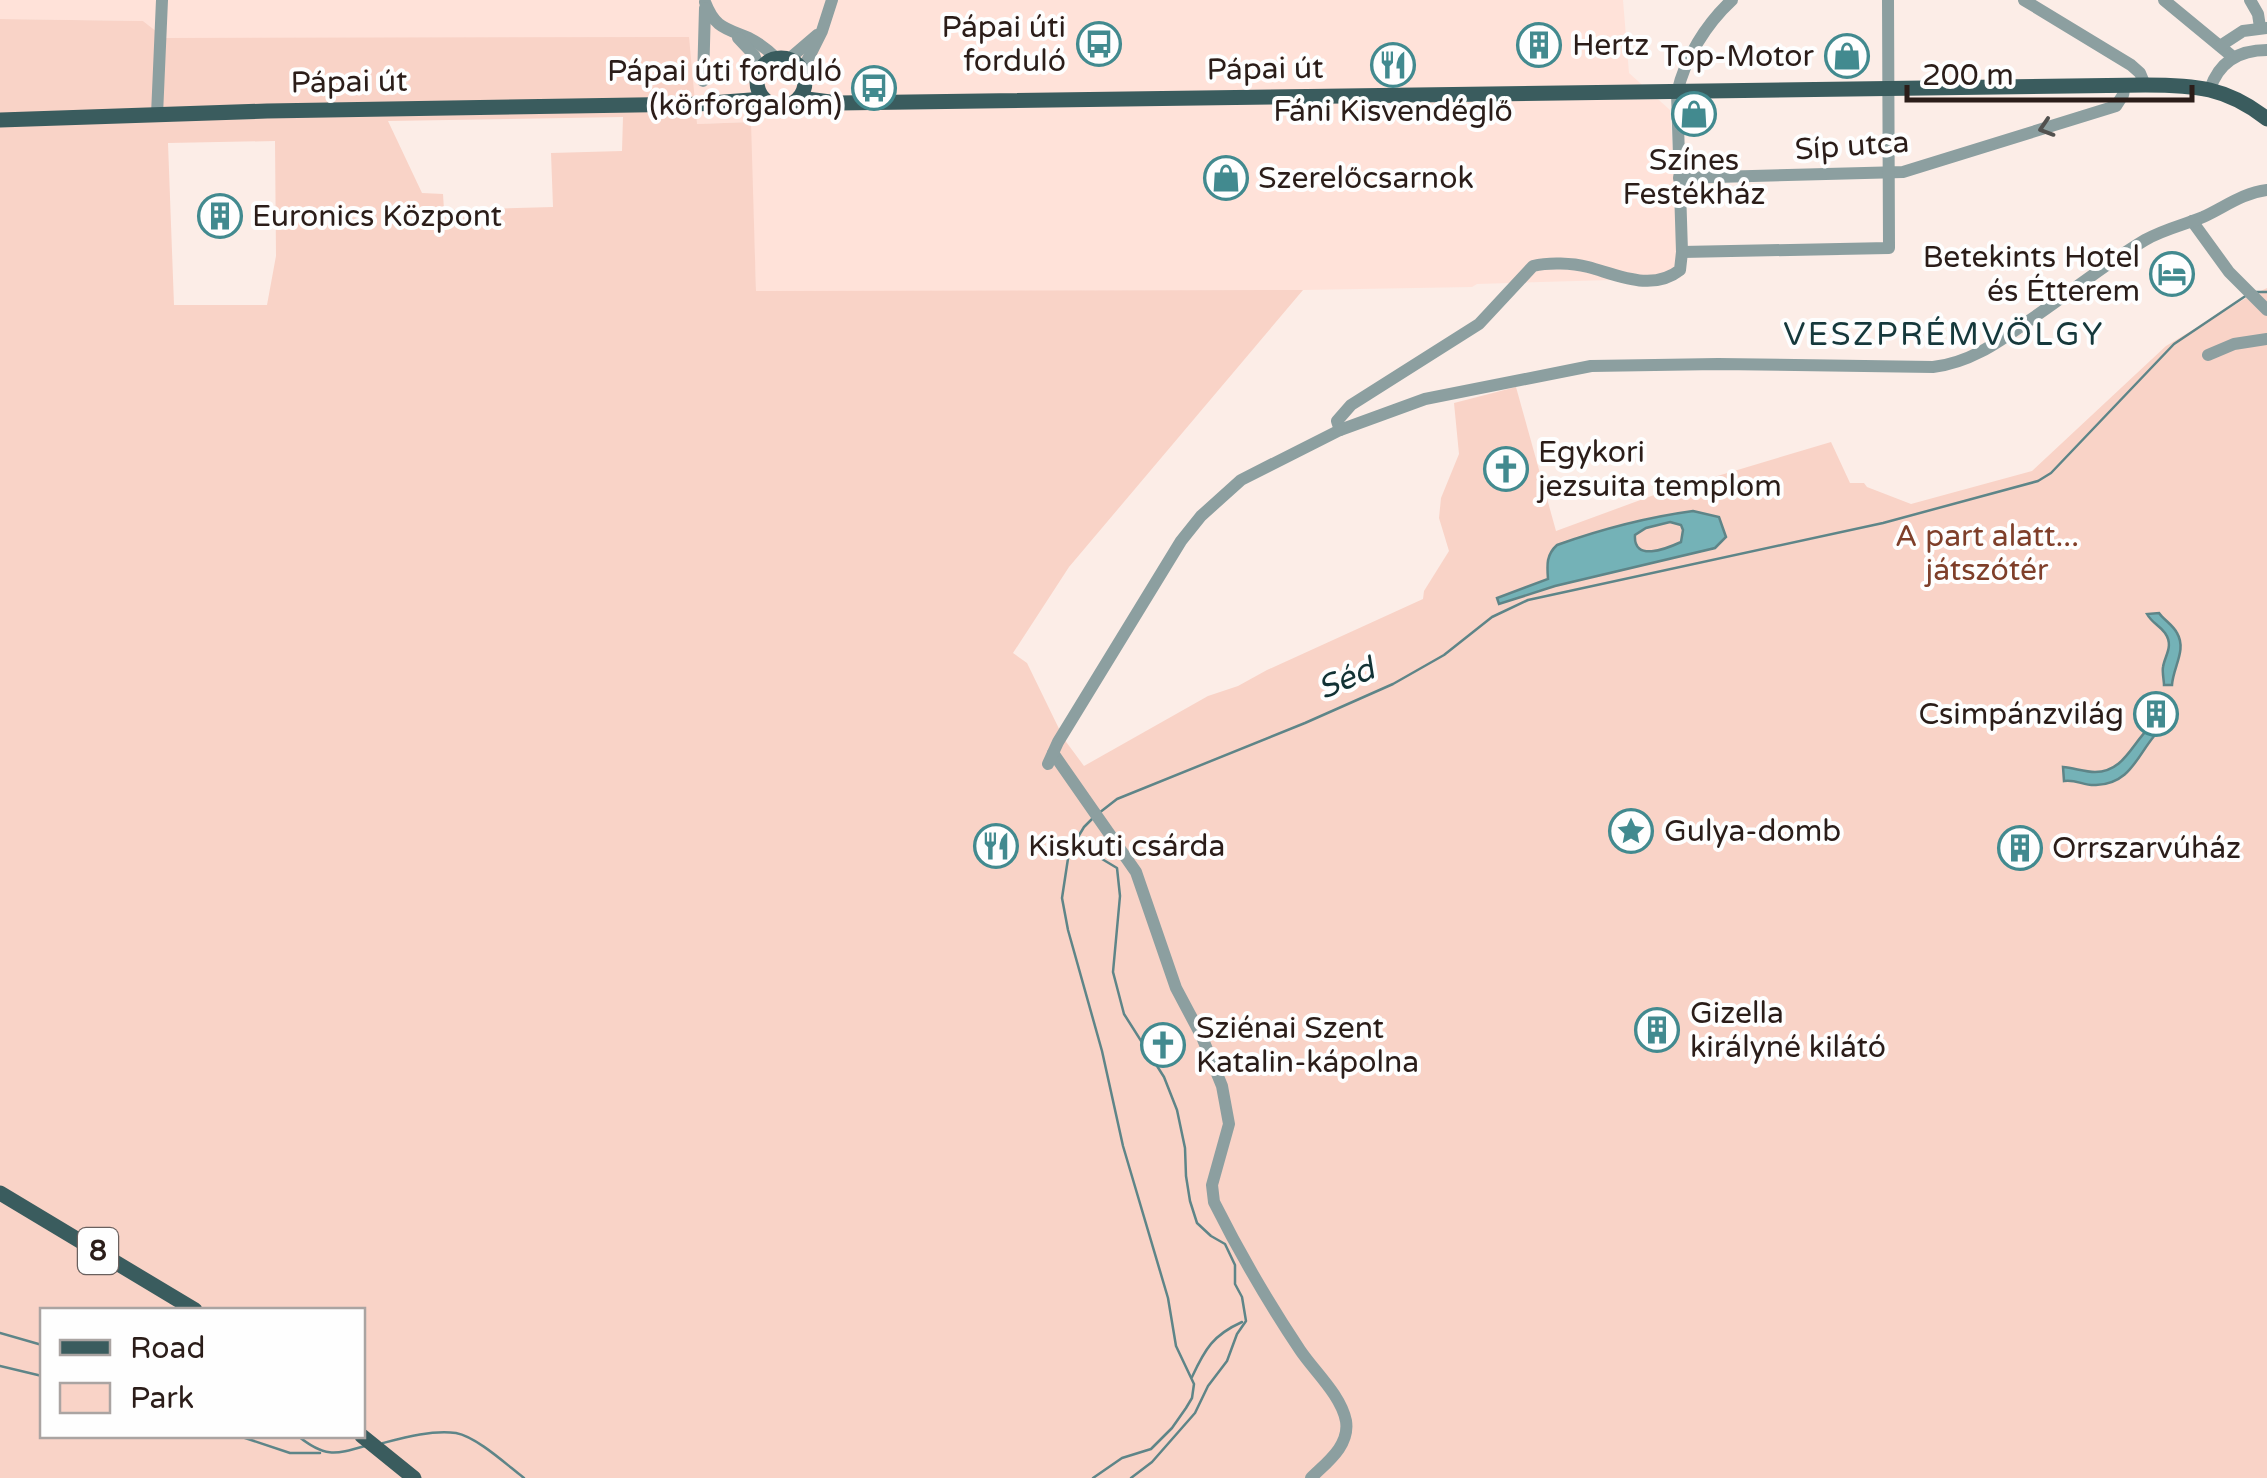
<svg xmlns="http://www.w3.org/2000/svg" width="2267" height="1478" font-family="'Varela Round',sans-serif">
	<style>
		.built { fill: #ffe2d9 }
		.green { fill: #f9d3c7; fill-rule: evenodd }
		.water { fill: #74b2b7; stroke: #5e8588; stroke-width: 2.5; fill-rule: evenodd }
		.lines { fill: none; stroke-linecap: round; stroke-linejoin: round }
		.stream { stroke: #5e8588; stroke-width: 2.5 }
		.minor { stroke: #8c9fa0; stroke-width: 12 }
		.major { stroke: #3a5c5e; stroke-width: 15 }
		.oneway { stroke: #52514f }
		.labels { text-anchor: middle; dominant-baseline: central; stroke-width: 8; stroke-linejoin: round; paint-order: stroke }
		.shield { fill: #fefefe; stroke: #6a605e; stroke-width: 2.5 }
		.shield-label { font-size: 28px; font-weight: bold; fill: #2b1d19 }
		.poi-label { font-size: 30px; fill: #2b1d19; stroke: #fefefe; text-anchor: start }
		.street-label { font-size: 30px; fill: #2b1d19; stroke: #fefefe }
		.park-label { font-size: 30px; fill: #7f3f2a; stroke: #fefefe }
		.neighbourhood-label { font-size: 32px; letter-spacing: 2.5px; fill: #16393c; stroke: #fefefe }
		.water-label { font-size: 32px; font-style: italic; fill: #123234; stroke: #fefefe }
	</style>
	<rect width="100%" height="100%" fill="#fcede7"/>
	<!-- built -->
	<polygon class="built" points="0,0 1623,0 1629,73 1670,110 1681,278 1477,284 1472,287 1303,290 756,292 750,122 697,124 165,38 143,21 0,19"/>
	<!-- green -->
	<path class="green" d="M0 19 143 21 165 38 689 37 697 124 751 122 756 291 1303 290 1069 567 1013 653 1027 663 1064 739 1084 766 1208 696 1238 686 1267 670 1423 599 1424 591 1449 551 1439 518 1441 498 1459 454 1454 403 1516 387 1556 531 1654 495 1831 442 1850 483H1864L1867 487 1911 504 2032 471 2166 346 2246 298 2267 288V1478H0ZM623 117 622 151 551 153 553 207 444 210 443 194 422 193 388 121ZM275 141 276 256 267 305H174L168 143ZM42 1310H362V1436H42Z"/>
	<!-- water -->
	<g class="water">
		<path d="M1693 511 1719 517 1726 537 1715 548 1555 586 1499 604 1497 598 1548 579C1547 565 1546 555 1557 545 1599 530 1649 517 1693 511ZM1670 522 1681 525 1683 530 1681 542C1666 549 1633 562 1635 535L1646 528Z"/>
		<path d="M2159 613C2164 620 2173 625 2177 633 2187 650 2173 667 2172 685H2164C2164 680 2162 672 2163 667 2165 655 2174 646 2165 633 2159 625 2152 623 2147 614Z"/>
		<path d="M2150 727 2155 735C2137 756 2130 784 2096 785 2084 786 2076 779 2064 781L2063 767C2074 768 2085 772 2095 772 2124 772 2132 743 2150 727Z"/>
	</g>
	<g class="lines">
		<!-- stream -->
		<g class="stream">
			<polyline points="2254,292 2267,292"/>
			<polyline points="1099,813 1117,799 1305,723 1393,684 1444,655 1492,617 1528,600 1883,523 2038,481 2051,473 2174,344 2247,295"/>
			<polyline points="1077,844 1117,868 1120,896 1113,972 1124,1014 1164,1077 1177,1110 1185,1148 1186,1176 1190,1201 1197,1223 1211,1236 1225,1244 1235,1265 1235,1284 1242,1297 1246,1321 1237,1334 1227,1361 1208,1386 1195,1413 1152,1462 1131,1478"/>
			<polyline points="0,1333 42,1345"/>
			<polyline points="0,1366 42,1376"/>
			<path d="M1192 1377C1205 1349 1213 1335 1242 1322"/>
			<polyline points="239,1436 290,1453 320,1453"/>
			<path d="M298 1436C324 1457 334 1455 365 1446"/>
			<path d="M383 1443C406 1437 432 1430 456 1433 477 1437 507 1465 524 1478"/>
			<polyline points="1093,1478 1122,1458 1151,1449 1172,1428 1186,1408 1192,1398 1194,1384 1176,1346 1168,1298 1123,1146 1102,1051 1068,930 1062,898 1069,852 1084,827 1093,818"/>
		</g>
		<!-- minor -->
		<g class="minor">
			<polyline points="2024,0 2131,65 2140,73 2145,85"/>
			<polyline points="2164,0 2233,57"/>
			<polyline points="2250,0 2258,14 2260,27"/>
			<path d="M705 2C715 28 725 28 749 38 759 43 768 50 776 58"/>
			<polyline points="738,38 754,55 760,70"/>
			<polyline points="2220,46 2243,31 2267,28"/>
			<polyline points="789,59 817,35"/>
			<polyline points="802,71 822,31 832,0"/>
			<polyline points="703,81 705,8"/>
			<path d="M2210 89C2219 62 2239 50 2267 50"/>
			<polyline points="157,115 162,0"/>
			<polyline points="1679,178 1903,172 2116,106 2123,95 2125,85"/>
			<polyline points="2192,221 2229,272 2267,310"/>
			<polyline points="1682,252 1889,248 1888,0"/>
			<polyline points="2208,355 2234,344 2267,339"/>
			<path d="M1340 430 1337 421 1351 405 1479 324 1533 266C1549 262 1572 263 1588 267 1618 275 1652 292 1680 270L1682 252 1677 93C1685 58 1706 24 1732 0"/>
			<path d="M1053 753 1136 872 1176 988 1202 1037 1222 1086 1229 1124 1212 1185 1214 1202C1238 1250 1270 1305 1300 1350 1314 1371 1341 1395 1346 1421 1350 1446 1326 1463 1311 1478"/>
			<path d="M1048 764 1058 742 1181 541 1201 516 1241 480 1340 430 1425 399 1591 366 1718 364 1933 367C1968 363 1996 344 2024 324 2065 297 2103 265 2145 240 2164 229 2184 225 2203 217 2225 207 2242 193 2267 190"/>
		</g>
		<!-- major -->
		<g class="major">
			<circle cx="781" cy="82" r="24"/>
			<path d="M799 98 838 103 2145 85C2195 85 2227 87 2267 119"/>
			<polyline points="0,120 267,111 698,104 764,99"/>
			<polyline points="0,1193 195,1310"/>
			<polyline points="362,1436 414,1478"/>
		</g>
	</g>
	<!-- one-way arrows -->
	<defs><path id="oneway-chevron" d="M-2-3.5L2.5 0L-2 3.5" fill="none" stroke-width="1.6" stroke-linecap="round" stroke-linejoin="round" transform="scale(2.5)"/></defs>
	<use class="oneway" href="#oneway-chevron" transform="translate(2046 128) rotate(162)"/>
	<!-- icons -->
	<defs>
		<g id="bus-ring" transform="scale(2.25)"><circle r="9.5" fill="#fefefe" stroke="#428a8f" stroke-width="1.5"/><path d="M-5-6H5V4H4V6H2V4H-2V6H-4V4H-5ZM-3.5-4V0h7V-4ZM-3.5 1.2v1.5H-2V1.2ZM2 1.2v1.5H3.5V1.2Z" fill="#428a8f"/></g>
		<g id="building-ring" transform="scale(2.25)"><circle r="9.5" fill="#fefefe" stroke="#428a8f" stroke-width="1.5"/><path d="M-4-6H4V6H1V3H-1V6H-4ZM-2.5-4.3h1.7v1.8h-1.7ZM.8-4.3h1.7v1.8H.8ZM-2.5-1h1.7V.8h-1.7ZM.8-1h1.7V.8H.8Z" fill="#428a8f"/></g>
		<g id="shop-ring" transform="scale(2.25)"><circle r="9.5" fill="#fefefe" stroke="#428a8f" stroke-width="1.5"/><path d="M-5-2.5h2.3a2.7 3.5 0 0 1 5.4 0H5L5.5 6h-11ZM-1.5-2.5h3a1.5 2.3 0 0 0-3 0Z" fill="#428a8f"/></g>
		<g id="restaurant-ring" transform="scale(2.25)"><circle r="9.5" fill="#fefefe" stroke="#428a8f" stroke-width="1.5"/><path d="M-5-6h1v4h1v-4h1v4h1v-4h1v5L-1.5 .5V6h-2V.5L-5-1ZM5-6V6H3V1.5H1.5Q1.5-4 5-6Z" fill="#428a8f"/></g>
		<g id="hotel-ring" transform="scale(2.25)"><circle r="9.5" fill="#fefefe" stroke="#428a8f" stroke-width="1.5"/><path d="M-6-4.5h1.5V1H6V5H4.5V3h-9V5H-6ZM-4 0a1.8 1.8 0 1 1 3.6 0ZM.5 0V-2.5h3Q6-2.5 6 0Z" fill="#428a8f"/></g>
		<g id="church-ring" transform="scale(2.25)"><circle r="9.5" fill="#fefefe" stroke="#428a8f" stroke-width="1.5"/><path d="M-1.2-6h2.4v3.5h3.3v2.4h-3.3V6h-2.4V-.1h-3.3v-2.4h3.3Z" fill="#428a8f"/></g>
		<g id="sight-ring" transform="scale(2.25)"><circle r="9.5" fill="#fefefe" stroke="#428a8f" stroke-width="1.5"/><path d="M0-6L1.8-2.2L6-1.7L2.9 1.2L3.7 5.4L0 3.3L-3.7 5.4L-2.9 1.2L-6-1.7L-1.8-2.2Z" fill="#428a8f"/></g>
	</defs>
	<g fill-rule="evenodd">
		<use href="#bus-ring" x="1099" y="44"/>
		<use href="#building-ring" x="1539" y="45"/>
		<use href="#shop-ring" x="1847" y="56"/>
		<use href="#restaurant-ring" x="1393" y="65"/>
		<use href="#bus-ring" x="874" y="88"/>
		<use href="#shop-ring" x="1694" y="114"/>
		<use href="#shop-ring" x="1226" y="178"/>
		<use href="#building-ring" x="220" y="216"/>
		<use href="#hotel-ring" x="2172" y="274"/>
		<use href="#church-ring" x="1506" y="469"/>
		<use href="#building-ring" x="2156" y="714"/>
		<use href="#sight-ring" x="1631" y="831"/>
		<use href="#restaurant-ring" x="996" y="846"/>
		<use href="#building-ring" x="2020" y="848"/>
		<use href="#building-ring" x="1657" y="1030"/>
		<use href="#church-ring" x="1163" y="1045"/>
	</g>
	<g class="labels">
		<!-- shield labels -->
		<rect class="shield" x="78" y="1228" width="40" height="46" rx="8"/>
		<g class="shield-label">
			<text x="98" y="1251">8</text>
		</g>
		<!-- poi labels -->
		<g class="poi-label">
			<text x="1066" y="27" text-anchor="end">Pápai úti<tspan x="1066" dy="34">forduló</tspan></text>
			<text x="1572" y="45">Hertz</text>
			<text x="1814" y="56" text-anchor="end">Top-Motor</text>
			<text x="842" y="71" text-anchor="end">Pápai úti forduló<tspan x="842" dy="34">(körforgalom)</tspan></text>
			<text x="1393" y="111" text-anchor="middle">Fáni Kisvendéglő</text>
			<text x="1694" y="160" text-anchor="middle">Színes<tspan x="1694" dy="34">Festékház</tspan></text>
			<text x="1258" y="178">Szerelőcsarnok</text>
			<text x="252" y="216">Euronics Központ</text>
			<text x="2140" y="257" text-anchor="end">Betekints Hotel<tspan x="2140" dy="34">és Étterem</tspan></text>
			<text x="1538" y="452">Egykori<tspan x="1538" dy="34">jezsuita templom</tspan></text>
			<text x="2124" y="714" text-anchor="end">Csimpánzvilág</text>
			<text x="1664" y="831">Gulya-domb</text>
			<text x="1028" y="846">Kiskuti csárda</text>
			<text x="2052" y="848">Orrszarvúház</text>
			<text x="1690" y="1013">Gizella<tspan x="1690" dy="34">királyné kilátó</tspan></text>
			<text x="1196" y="1028">Sziénai Szent<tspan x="1196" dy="34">Katalin-kápolna</tspan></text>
		</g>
		<!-- street labels -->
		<g class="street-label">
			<text transform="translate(1265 69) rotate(-1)">Pápai út</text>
			<text transform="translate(349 82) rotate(-1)">Pápai út</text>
			<text transform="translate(1852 146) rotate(-4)">Síp utca</text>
		</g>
		<!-- park labels -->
		<g class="park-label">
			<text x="1987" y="536">A part alatt...<tspan x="1987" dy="34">játszótér</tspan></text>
		</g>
		<!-- neighbourhood labels -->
		<g class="neighbourhood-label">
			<text x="1944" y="335">VESZPRÉMVÖLGY</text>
		</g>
		<!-- water labels -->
		<g class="water-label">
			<text transform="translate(1346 679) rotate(-23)">Séd</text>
		</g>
	</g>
	<!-- legend -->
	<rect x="40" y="1308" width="325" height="130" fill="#fefefe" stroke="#aaa4a2" stroke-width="2.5"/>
	<rect x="60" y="1340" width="50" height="15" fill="#3a5c5e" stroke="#aaa4a2" stroke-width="2.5"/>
	<text x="130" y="1358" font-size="30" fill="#2b1d19">Road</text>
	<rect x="60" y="1383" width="50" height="30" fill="#f9d3c7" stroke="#aaa4a2" stroke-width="2.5"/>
	<text x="130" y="1408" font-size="30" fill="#2b1d19">Park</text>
	<!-- scale -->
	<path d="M1907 85v15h285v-15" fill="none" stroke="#2b1d19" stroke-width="5"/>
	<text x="1922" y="85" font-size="30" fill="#2b1d19" stroke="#fefefe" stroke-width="8" paint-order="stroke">200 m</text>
</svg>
